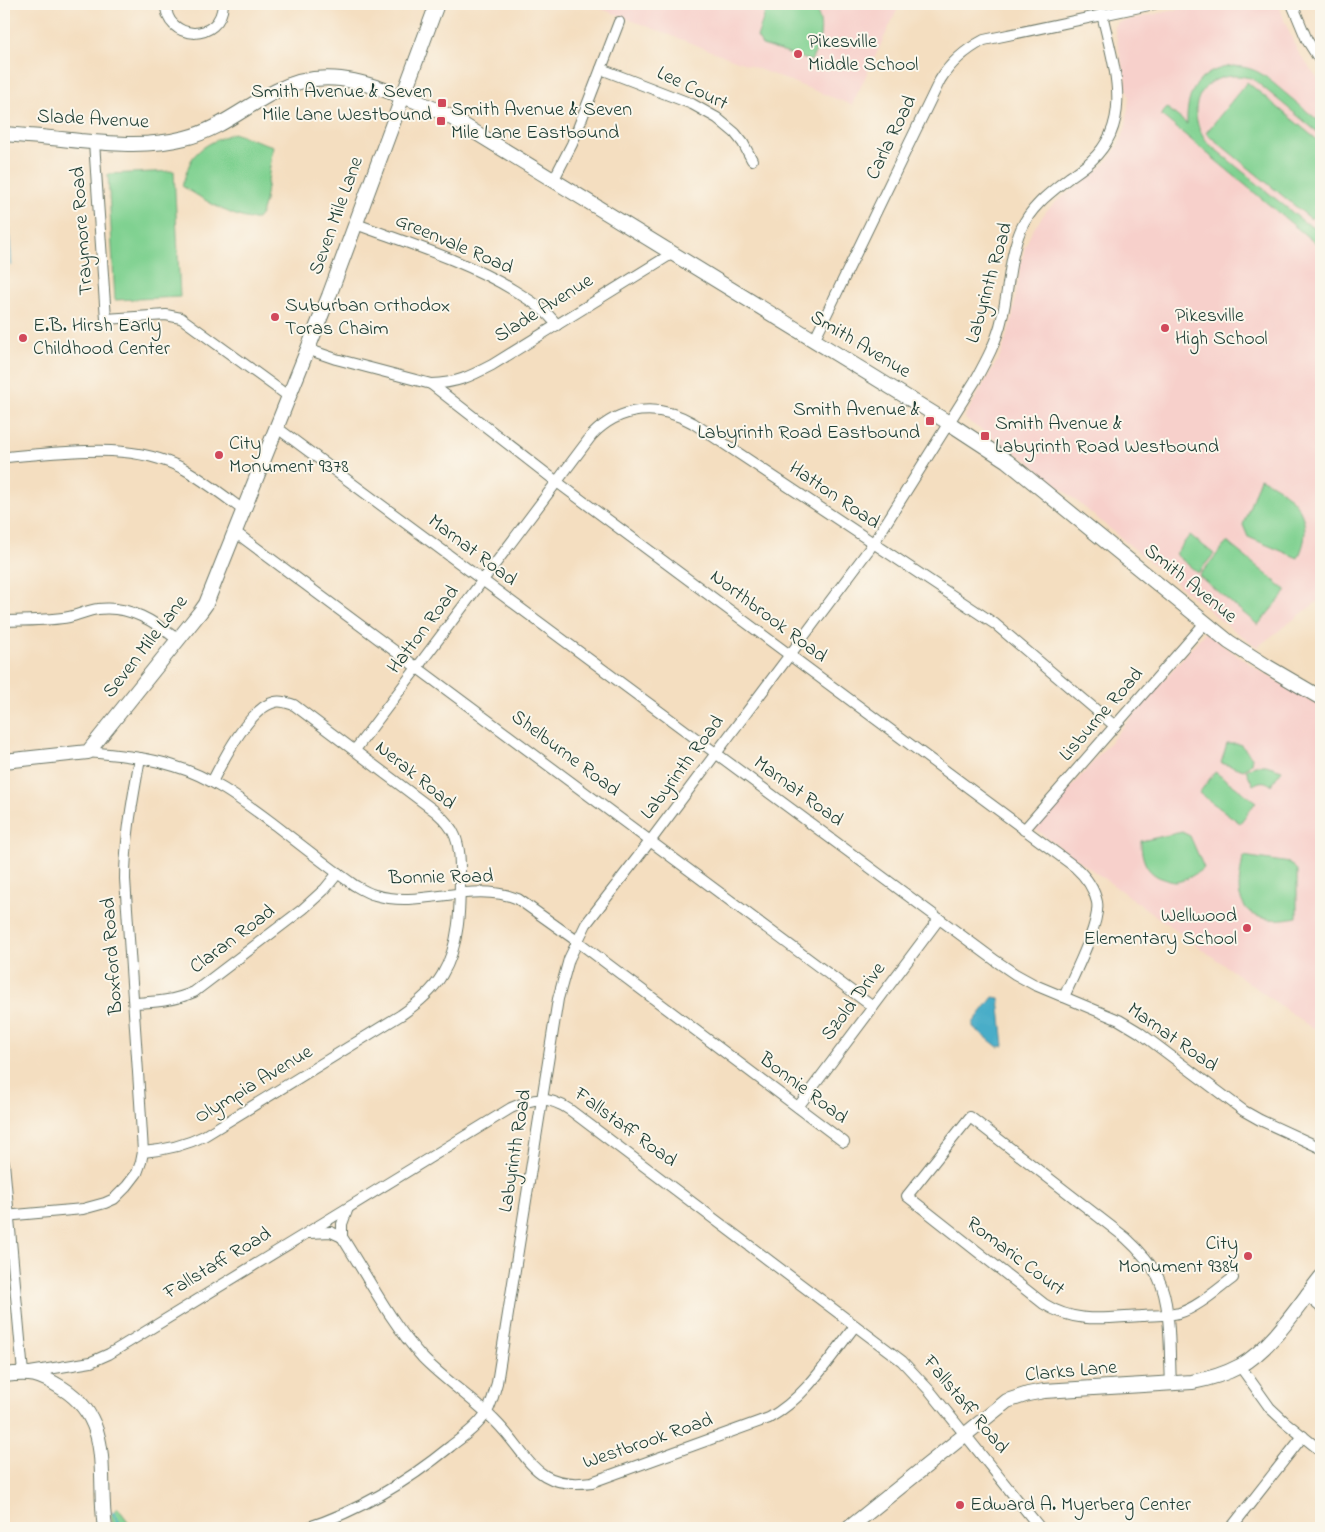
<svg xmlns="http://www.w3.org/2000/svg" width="1325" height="1532" font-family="'Indie Flower',sans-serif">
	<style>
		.built { fill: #f7d0cb }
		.green { fill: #80d191; stroke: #508762 }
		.water { fill: #49adc8; stroke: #34757e }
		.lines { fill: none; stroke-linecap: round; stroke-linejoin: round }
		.stream { stroke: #49adc8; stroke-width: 2.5 }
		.street-casing { stroke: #6a7565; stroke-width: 12 }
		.secondary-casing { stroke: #6a7565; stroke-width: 16 }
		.street { stroke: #fff; stroke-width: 10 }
		.secondary { stroke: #fff; stroke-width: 14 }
		.poi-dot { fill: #d1495b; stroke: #fbf7ec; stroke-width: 2 }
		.labels { text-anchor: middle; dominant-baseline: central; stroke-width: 4; stroke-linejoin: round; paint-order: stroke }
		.poi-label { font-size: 20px; fill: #1f3d34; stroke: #fbf7ec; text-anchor: start }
		.street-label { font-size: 20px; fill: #1f3d34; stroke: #fbf7ec }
	</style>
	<rect width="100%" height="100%" fill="#fbf7ec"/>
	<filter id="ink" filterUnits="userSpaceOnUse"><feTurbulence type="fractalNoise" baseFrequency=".02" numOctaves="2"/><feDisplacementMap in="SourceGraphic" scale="10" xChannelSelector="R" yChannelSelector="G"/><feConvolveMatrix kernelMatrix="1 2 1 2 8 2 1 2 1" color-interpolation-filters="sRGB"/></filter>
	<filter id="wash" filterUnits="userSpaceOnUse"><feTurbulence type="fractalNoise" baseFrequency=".0096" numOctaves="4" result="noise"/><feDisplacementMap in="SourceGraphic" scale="20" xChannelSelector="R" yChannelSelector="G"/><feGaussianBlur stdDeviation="1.12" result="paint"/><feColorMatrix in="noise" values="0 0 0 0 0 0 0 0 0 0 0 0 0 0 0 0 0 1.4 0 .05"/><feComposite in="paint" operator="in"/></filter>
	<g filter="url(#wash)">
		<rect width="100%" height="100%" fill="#f4dec0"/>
		<!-- built -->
		<g class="built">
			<polygon points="589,4 900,4 852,105"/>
			<polygon points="1202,4 1279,4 1284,20 1297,50 1312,71 1321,82 1321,599 1257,647 1220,620 1027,460 966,420 965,416 1001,354 1012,319 1021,263 1025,247 1031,233 1046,211 1057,201 1103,166 1111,157 1122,138 1126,126 1129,97 1114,26 1118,22"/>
			<polygon points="1205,632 1234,653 1262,672 1321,706 1321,1026 1313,1029 1035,829"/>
		</g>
		<!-- green -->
		<g class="green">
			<path d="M768 4H812C826 22 821 42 811 61L762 45 757 37Z"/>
			<path d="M1233 66C1246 67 1255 69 1266 77L1321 123V135L1253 79C1206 64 1178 107 1209 144L1304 222 1314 227 1321 228V248L1161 115 1167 108 1187 124C1186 91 1199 70 1233 66Z"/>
			<polygon points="1247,82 1321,143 1321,207 1311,219 1206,133"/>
			<path d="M233 133 273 146 265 201 261 214 257 219C236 221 200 197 182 186 185 177 188 166 192 159 201 145 219 139 233 133Z"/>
			<polygon points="174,171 180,297 115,300 108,174"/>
			<path d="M1260 478C1295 493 1317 520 1298 558L1248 537 1243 525Z"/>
			<polygon points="1190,535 1214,554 1198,573 1175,554"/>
			<polygon points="1227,542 1287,591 1258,625 1199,576"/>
			<polygon points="1227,744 1240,744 1252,757 1251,763 1244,770 1221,763"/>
			<path d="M1255 765H1266L1282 770 1271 785C1264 780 1260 781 1253 785L1246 770Z"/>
			<polygon points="1215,772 1256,802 1240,823 1199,793"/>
			<path d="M1182 832 1190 836 1204 868C1195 874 1186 881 1175 882 1172 882 1167 880 1164 879 1146 874 1141 858 1141 841Z"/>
			<path d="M1243 856 1290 863 1297 870V917C1276 921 1247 923 1240 896 1237 884 1242 868 1243 856Z"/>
			<polygon points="118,1508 133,1528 113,1528 111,1514"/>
		</g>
		<!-- water -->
		<polygon class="water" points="993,997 999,998 1004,1046 998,1047 973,1027 973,1023"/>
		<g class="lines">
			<!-- stream -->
			<g class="stream">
				<polyline points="4,170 11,265"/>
				<polyline points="113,1512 122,1528"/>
			</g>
		</g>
	</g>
	<g filter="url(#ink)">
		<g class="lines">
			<!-- street casing -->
			<g class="street-casing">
				<g id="street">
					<path d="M166 4C165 41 221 44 223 4"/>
					<polyline points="1292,4 1307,40 1321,62"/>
					<polyline points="601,69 692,104 717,118 735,133 743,143 752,160"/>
					<polyline points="94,142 106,319 166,315 181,318 288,396"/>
					<polyline points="553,181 572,144 619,22"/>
					<path d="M356 224C410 244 466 261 515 291 531 301 545 309 557 325"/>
					<path d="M814 340 940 80C951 62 965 50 984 40L1154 4"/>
					<path d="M307 349 336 359 431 384 557 482 1075 867C1085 876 1094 888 1097 902 1101 923 1073 976 1064 997"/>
					<path d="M431 384C457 383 469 377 492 365L673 253"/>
					<polyline points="276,427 996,961 1015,974 1035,985 1119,1020 1139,1032 1244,1111 1260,1120 1321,1148"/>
					<path d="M4 457C63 453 129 440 184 469 205 481 224 496 243 510"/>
					<polyline points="235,532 873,1007"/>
					<path d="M4 621C25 620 48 621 69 617 79 615 88 610 98 609 130 605 155 622 178 640"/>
					<path d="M355 750 592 435C620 406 659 403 693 423L995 624 1115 726"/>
					<path d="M88 752C117 755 146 757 174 766 212 777 244 802 275 825 301 845 327 866 354 885 361 889 367 893 375 895 421 909 472 880 518 899L577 941 844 1142"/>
					<polyline points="1024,830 1205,623"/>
					<path d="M134 1003C155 1002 174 1001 194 992L303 909 325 889 338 873"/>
					<polyline points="798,1107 939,919"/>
					<path d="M143 1152C165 1150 184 1146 204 1136L401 1015C417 1004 432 992 442 975 460 945 460 908 460 874 460 861 460 848 455 836 451 826 444 819 436 812L294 705C288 703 281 700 275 702 250 707 223 760 212 782"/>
					<polyline points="4,1163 23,1373"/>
					<path d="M348 1208 342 1224V1237C367 1276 391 1323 422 1357 445 1381 473 1398 496 1422 530 1456 533 1490 592 1482L769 1418C806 1397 829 1359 855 1326"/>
					<path d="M4 1216 83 1209 105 1203 114 1199 127 1186 137 1173 141 1162 143 1152 140 1102 125 879C125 838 133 798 140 758"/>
					<polyline points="309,1233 331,1232 342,1237"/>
					<polyline points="1240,1366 1270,1408 1285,1422 1321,1451"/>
					<path d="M30 1372 91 1362 109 1354 511 1108C533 1098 547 1095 570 1110L902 1361 930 1391 1040 1528"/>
					<path d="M1171 1384C1169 1352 1172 1306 1158 1277 1150 1262 1138 1249 1126 1238L970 1117 907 1196 1044 1304C1076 1324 1105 1318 1141 1316 1153 1315 1167 1316 1179 1313 1197 1308 1218 1289 1233 1278"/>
					<path d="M306 1528C359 1511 407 1482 451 1446 464 1436 478 1426 487 1412 492 1403 494 1393 497 1383L558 999 569 959 586 924 651 840 873 544 975 381C986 361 997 341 1002 318 1009 289 1009 257 1021 229 1031 206 1051 192 1070 177 1077 172 1085 167 1091 161 1135 121 1113 64 1102 14"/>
					<polyline points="1231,1528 1303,1436"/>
				</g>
			</g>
			<!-- secondary casing -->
			<g class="secondary-casing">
				<g id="secondary">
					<path d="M4 134C29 136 54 138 80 141 115 144 150 147 185 138 219 130 246 106 276 91 316 70 353 78 393 93 414 100 433 107 452 118L949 423 1007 461 1229 642 1268 667 1321 698"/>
					<polyline points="4,761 88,752 201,611 206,604 329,296 437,4"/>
					<polyline points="1308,1294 1321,1305"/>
					<path d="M4 1375C31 1372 38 1373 62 1388 115 1421 97 1476 105 1528"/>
					<path d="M849 1528 1007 1401 1028 1394 1044 1391 1192 1382C1209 1379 1225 1374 1240 1366 1273 1347 1298 1306 1321 1277"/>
				</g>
			</g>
			<!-- street -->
			<use href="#street" class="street"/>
			<!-- secondary -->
			<use href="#secondary" class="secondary"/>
		</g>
	</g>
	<!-- markers -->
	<g class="poi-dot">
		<circle cx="798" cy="54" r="5"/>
		<rect x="437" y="98" width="10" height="10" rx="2.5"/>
		<rect x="436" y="116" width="10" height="10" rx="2.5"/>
		<circle cx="275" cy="317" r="5"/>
		<circle cx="1165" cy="328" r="5"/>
		<circle cx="23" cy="338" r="5"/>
		<rect x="925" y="416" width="10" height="10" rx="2.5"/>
		<rect x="980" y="431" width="10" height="10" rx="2.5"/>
		<circle cx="219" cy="455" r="5"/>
		<circle cx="1247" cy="928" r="5"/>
		<circle cx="1248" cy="1256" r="5"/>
		<circle cx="960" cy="1505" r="5"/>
	</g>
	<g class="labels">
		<!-- poi labels -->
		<g class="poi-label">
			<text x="808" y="42">Pikesville<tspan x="808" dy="23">Middle School</tspan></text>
			<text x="432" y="92" text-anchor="end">Smith Avenue &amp; Seven<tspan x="432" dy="23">Mile Lane Westbound</tspan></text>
			<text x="451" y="110">Smith Avenue &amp; Seven<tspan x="451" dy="23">Mile Lane Eastbound</tspan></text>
			<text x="285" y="306">Suburban Orthodox<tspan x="285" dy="23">Toras Chaim</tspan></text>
			<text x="1175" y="316">Pikesville<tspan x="1175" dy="23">High School</tspan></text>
			<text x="33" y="326">E.B. Hirsh Early<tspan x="33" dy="23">Childhood Center</tspan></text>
			<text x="920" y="410" text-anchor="end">Smith Avenue &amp;<tspan x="920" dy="23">Labyrinth Road Eastbound</tspan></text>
			<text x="995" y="424">Smith Avenue &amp;<tspan x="995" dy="23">Labyrinth Road Westbound</tspan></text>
			<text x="229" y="444">City<tspan x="229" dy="23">Monument 9378</tspan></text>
			<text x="1237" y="916" text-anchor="end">Wellwood<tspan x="1237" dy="23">Elementary School</tspan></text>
			<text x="1238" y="1244" text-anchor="end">City<tspan x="1238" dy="23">Monument 9384</tspan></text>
			<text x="970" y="1505">Edward A. Myerberg Center</text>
		</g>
		<!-- street labels -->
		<g class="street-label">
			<text transform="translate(692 89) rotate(26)">Lee Court</text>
			<text transform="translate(93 120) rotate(3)">Slade Avenue</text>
			<text transform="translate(892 138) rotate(-64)">Carla Road</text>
			<text transform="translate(337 216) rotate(-70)">Seven Mile Lane</text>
			<text transform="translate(83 231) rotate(-94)">Traymore Road</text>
			<text transform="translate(454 245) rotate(23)">Greenvale Road</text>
			<text transform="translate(990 283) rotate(-74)">Labyrinth Road</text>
			<text transform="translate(544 309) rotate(-32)">Slade Avenue</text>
			<text transform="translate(860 345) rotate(31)">Smith Avenue</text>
			<text transform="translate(834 496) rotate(34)">Hatton Road</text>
			<text transform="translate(472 551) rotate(37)">Marnat Road</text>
			<text transform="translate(1190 584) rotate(39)">Smith Avenue</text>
			<text transform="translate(768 617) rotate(37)">Northbrook Road</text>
			<text transform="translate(424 630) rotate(-53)">Hatton Road</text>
			<text transform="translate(146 647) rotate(-52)">Seven Mile Lane</text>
			<text transform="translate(1102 715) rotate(-49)">Lisburne Road</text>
			<text transform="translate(565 754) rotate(37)">Shelburne Road</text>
			<text transform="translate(683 768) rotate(-53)">Labyrinth Road</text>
			<text transform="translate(415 776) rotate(39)">Nerak Road</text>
			<text transform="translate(798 792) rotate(36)">Marnat Road</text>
			<text transform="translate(441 878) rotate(-1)">Bonnie Road</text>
			<text transform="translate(233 940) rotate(-37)">Claran Road</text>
			<text transform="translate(113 956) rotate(-94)">Boxford Road</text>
			<text transform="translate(854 1002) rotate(-53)">Szold Drive</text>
			<text transform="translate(1172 1038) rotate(35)">Marnat Road</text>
			<text transform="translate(254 1085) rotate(-31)">Olympia Avenue</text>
			<text transform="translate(803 1089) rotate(37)">Bonnie Road</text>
			<text transform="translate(625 1128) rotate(36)">Fallstaff Road</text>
			<text transform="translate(516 1151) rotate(-81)">Labyrinth Road</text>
			<text transform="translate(1015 1257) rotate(37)">Romaric Court</text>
			<text transform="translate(218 1264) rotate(-31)">Fallstaff Road</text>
			<text transform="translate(1071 1372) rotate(-5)">Clarks Lane</text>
			<text transform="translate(965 1405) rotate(50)">Fallstaff Road</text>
			<text transform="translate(648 1442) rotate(-19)">Westbrook Road</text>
		</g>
	</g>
	<!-- margin -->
	<rect width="1325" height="1532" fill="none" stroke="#fbf7ec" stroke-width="20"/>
</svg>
